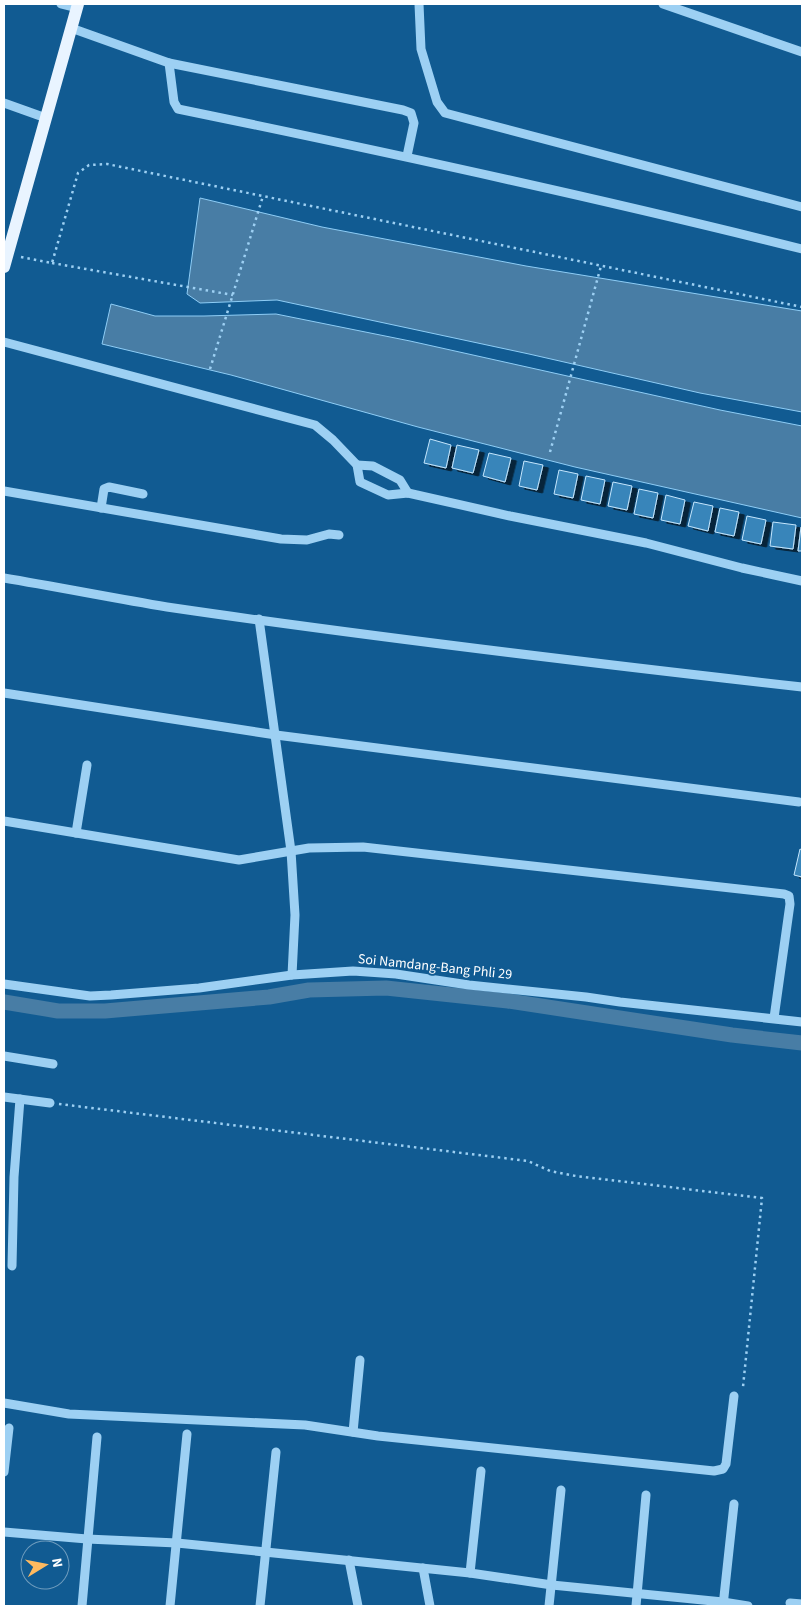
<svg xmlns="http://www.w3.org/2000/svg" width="806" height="1610" font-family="'Source Sans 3',sans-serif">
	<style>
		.water { fill: #487da5; stroke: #8ecdf6 }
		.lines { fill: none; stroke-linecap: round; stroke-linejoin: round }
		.canal { stroke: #487da5; stroke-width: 15 }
		.building { fill: #3985ba; stroke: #c4e6fd; filter: url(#shadow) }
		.path { stroke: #9dd0f3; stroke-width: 2.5; stroke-dasharray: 2.5 4; stroke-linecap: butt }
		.minor { stroke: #9dd0f3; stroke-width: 9 }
		.major { stroke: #e9f4ff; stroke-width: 12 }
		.labels { text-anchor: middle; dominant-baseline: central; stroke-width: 4; stroke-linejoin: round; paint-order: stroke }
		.street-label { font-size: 14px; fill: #fff; stroke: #115b92 }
	</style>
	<defs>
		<filter id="shadow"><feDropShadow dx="5.5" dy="3" stdDeviation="0" flood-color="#0009"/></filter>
	</defs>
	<rect width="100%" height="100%" fill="#115b92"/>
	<!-- water -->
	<g class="water">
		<polygon points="200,198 322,227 526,266 802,311 802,412 700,393 529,354 277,300 200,303 187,294"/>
		<polygon points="111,304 155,316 204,316 276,314 410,341 720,410 802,426 802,518 575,467 418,427 231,375 102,344"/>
	</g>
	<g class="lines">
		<!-- canal -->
		<polyline class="canal" points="4,1002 58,1011 105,1011 269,997 309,990 386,988 508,1001 732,1035 802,1043"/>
	</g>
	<!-- building -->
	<g class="building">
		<polygon points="430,439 451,445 446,468 424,463"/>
		<polygon points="457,445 479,450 473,473 452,468"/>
		<polygon points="489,453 511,458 505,482 483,476"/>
		<polygon points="524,461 543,465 537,490 519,486"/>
		<polygon points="559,470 578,474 573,498 554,494"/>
		<polygon points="586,476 605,480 600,504 581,500"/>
		<polygon points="613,482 632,486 627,510 608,506"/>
		<polygon points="639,489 658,493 653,518 634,514"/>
		<polygon points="666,495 685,500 680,524 661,520"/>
		<polygon points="694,502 713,506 708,531 688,526"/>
		<polygon points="720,508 739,512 734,536 715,532"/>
		<polygon points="747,516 766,520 761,544 742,540"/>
		<polygon points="773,522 796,525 793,549 770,546"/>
		<polygon points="801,527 802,528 802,551 798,551"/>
		<polygon points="800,849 802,850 802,877 794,875"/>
	</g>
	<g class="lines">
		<!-- path -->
		<g class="path">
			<polyline points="21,257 52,263 78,173 89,165 107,164 802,307"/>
			<polyline points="52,263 233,295"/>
			<polyline points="210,369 263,196"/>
			<polyline points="550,452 601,266"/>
			<polyline points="59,1104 528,1161 550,1171 576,1176 762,1198 743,1387"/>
		</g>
		<!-- minor -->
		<g class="minor">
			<polyline points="61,4 77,8"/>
			<polyline points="419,4 421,49 437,102 445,113 802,207"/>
			<polyline points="663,4 802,52"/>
			<path d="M71 28 169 63 174 102 178 109C387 152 595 197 802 249"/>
			<polyline points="169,63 403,110 411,113 414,123 407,156"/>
			<polyline points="4,103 46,118"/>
			<polyline points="4,342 315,425 333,440 357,465 360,482 388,495 408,493 510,516 646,543 742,568 802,581"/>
			<polyline points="357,465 373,466 400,480 408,493"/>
			<polyline points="4,491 281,539 307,540 329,534 339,535"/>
			<polyline points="101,508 104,489 109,487 143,494"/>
			<path d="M4 578C58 587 113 598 167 607 378 638 590 663 802 687"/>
			<polyline points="259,619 291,851 295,915 292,975"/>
			<polyline points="4,693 276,735 799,802"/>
			<polyline points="4,821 239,860 309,848 363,847 784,894 789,896 790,904 774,1018"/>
			<polyline points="76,833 87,765"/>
			<polyline points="4,984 90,996 111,995 199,988 292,975 353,971 396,974 469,985 586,997 620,1002 802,1022"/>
			<polyline points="4,1056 53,1064"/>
			<polyline points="4,1097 50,1103"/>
			<polyline points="12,1266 14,1177 20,1099"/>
			<polyline points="4,1403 69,1414 305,1425 378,1436 714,1471 723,1469 726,1464 734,1396"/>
			<polyline points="353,1432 360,1360"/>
			<polyline points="4,1472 9,1428"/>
			<polyline points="4,1532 87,1539 177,1543 470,1573 552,1585 723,1602 748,1606"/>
			<polyline points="349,1560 358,1606"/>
			<polyline points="423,1568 430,1606"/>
			<polyline points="470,1573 481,1471"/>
			<polyline points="790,1603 802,1604"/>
			<polyline points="82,1606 97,1437"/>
			<polyline points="170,1606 187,1434"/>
			<polyline points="260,1606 276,1452"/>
			<polyline points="549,1606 561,1490"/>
			<polyline points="636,1606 646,1495"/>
			<polyline points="723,1606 734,1504"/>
		</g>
		<!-- major -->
		<polyline class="major" points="4,267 78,4"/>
	</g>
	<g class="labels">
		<!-- street labels -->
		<g class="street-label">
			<text transform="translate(435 967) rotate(6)">Soi Namdang-Bang Phli 29</text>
		</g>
	</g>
	<!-- border -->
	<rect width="806" height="1610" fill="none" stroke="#ffffff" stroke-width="10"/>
	<!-- north arrow -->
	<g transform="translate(45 1565) rotate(80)"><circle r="24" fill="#115b92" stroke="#709dbe"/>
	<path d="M0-4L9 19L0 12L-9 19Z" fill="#ffba5f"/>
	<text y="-8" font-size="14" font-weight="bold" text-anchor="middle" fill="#ffffff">N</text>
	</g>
</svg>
